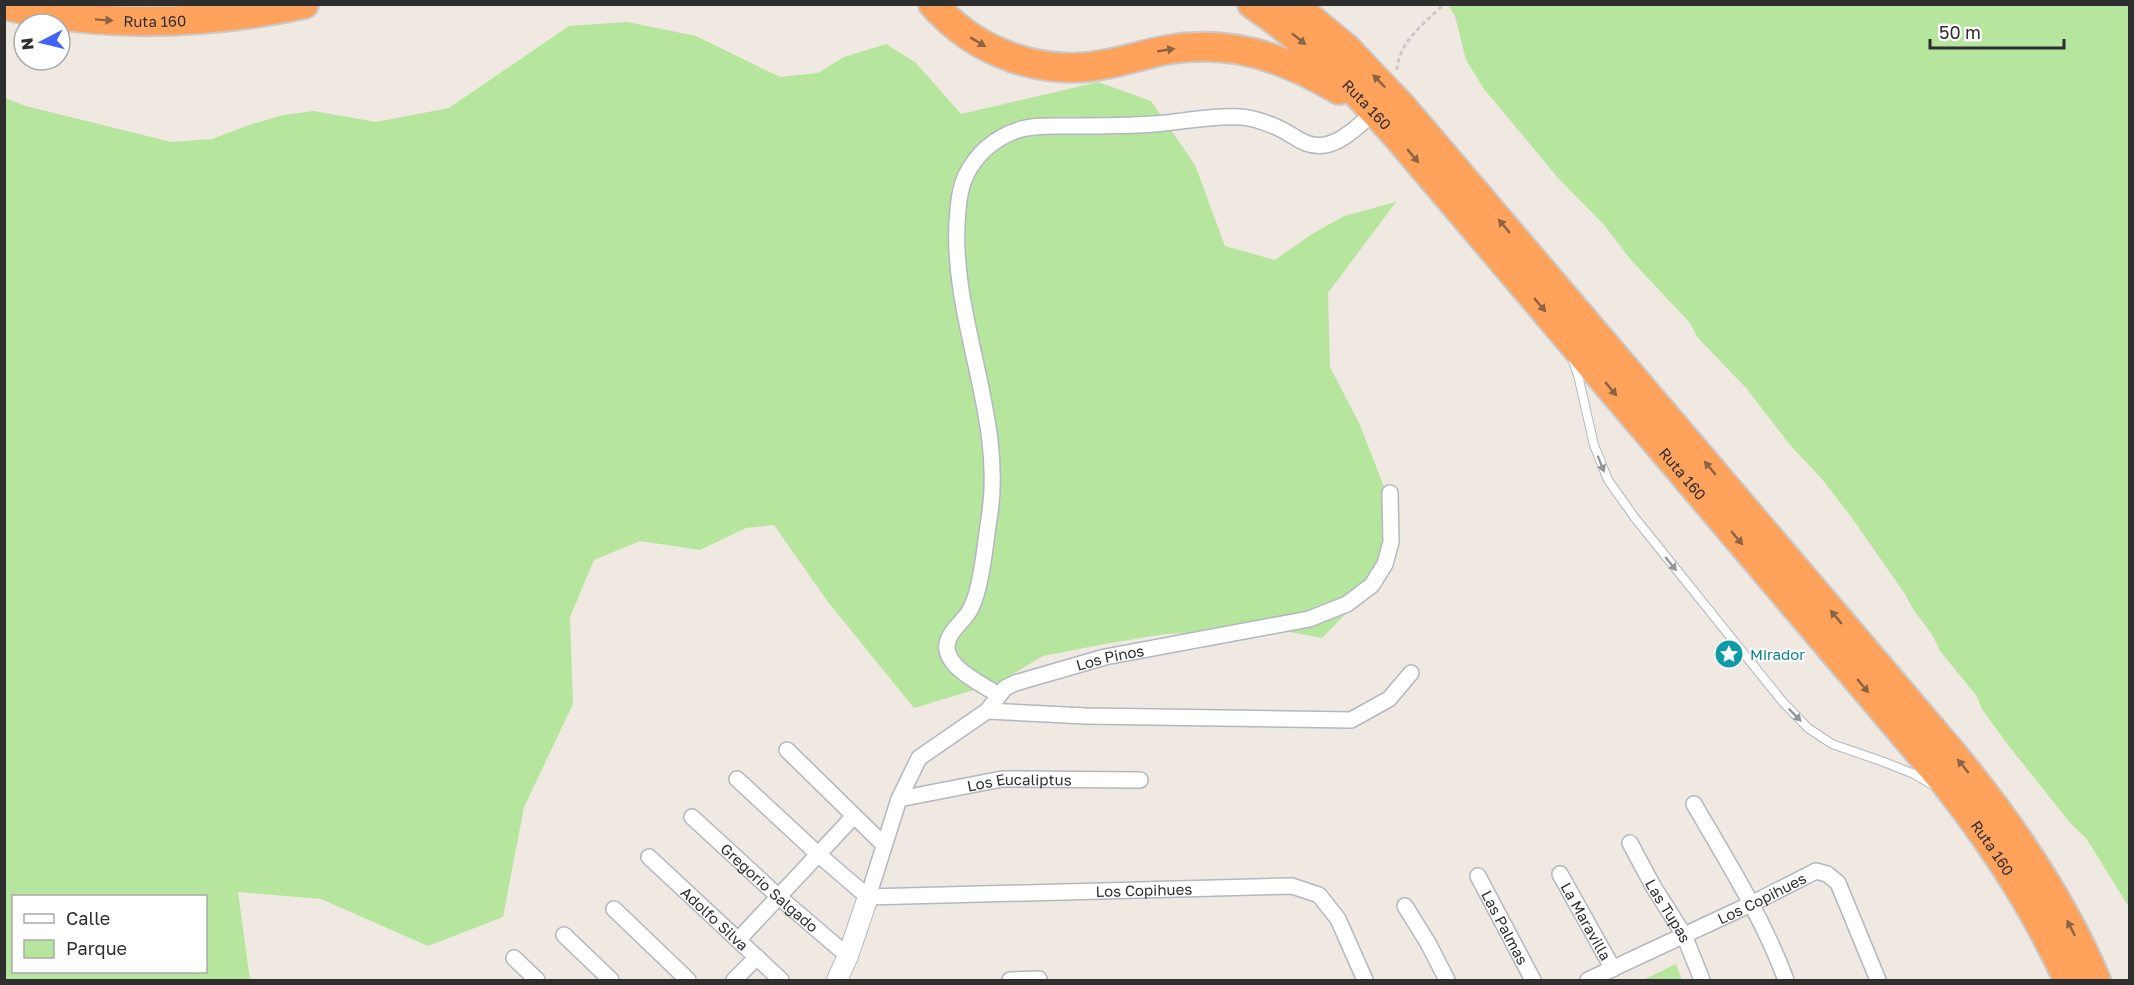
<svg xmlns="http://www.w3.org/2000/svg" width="2134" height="985" font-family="'Golos Text',sans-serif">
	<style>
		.green { fill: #b6e59e; fill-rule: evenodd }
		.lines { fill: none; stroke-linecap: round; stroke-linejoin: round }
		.service-casing { stroke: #b4b7c1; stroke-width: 10 }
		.minor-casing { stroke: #b4b7c1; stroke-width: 18 }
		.tertiary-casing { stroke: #b4b7c1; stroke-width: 22 }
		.motorway-casing { stroke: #c9c9c9; stroke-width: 32 }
		.path { stroke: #c9c9c9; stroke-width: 3; stroke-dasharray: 4.5 3; stroke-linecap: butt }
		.service { stroke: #fff; stroke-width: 8 }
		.minor { stroke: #fff; stroke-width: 15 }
		.tertiary { stroke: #fff; stroke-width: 20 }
		.motorway { stroke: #ffa35c; stroke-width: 28 }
		.oneway { fill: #8c6343 }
		.oneway2 { fill: #969696 }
		.labels { text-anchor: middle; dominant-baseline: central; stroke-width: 4.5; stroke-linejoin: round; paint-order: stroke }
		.street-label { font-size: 15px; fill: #2e2e2e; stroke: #fff }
		.culture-label { font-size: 15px; fill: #0d838f; stroke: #fff; text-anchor: start }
	</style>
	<rect width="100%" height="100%" fill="#efe9e1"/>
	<!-- green -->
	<g class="green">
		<polygon points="1448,5 2129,5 2129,907 2086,838 2071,824 2008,745 1982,709 1976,695 1940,651 1933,636 1913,609 1905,594 1852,518 1822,479 1790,445 1747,389 1698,338 1690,323 1631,260 1604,225 1558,178 1484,89 1466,60 1455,16"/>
		<path d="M627 22 696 36 780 77 818 73 844 57 886 44 916 63 961 114 1098 82 1151 101 1195 165 1225 246 1275 260 1312 234 1344 216 1396 202 1328 293 1330 367 1360 425 1400 528 1368 591 1322 638 1280 630 1165 634 1110 643 1043 656 1000 682 914 708 828 602 774 525 746 528 700 550 640 541 594 560 570 617 573 704 524 807 503 917 428 946 321 899 238 892 250 980H5V98L26 106 171 142 212 139 249 125 283 115 314 111 376 122 449 108 569 26ZM14 896H206V972H14Z"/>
		<polygon points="1676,964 1682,980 1643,980"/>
	</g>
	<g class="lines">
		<!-- service casing -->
		<g class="service-casing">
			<polyline id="service" points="1573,361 1578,375 1594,445 1608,480 1635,518 1782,701 1808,728 1832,744 1884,762 1914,774 1931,784"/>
		</g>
		<!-- minor casing -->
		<g class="minor-casing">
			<g id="minor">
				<path d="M999 695C982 684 934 663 950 636 955 626 966 619 971 608 982 586 985 544 989 519 1006 420 952 323 957 224 958 207 959 190 966 175 977 153 995 138 1018 130 1034 125 1052 126 1069 126 1097 126 1126 126 1154 124 1182 122 1212 115 1240 117 1251 117 1264 122 1274 126 1291 132 1304 149 1325 145 1343 142 1360 124 1375 112"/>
				<polyline points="987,711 1086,716 1351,720 1389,699 1411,673"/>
				<polyline points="787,750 883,844"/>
				<polyline points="737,779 819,855 868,897"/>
				<path id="s1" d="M899 799 1002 779 1140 780"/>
				<path d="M1694 804C1727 861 1763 918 1786 980"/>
				<path id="s2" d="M692 817 779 897 848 956"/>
				<path id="s3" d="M1630 843 1653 886 1684 935 1702 980"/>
				<path id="s4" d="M649 857 781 980"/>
				<path id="s5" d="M1560 874 1613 969"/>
				<path id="s6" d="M1478 876 1533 980"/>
				<path id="s7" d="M868 897 899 799 919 758 987 711 1005 688 1015 683 1105 657 1309 619 1347 604 1372 585 1385 564 1391 542 1390 493"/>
				<path id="s8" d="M868 897 1292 886 1319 895 1338 919 1365 980"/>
				<polyline points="1405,906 1428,943 1447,980"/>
				<polyline points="614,909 688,980"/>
				<polyline points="564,935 611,980"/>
				<polyline points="739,939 854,816"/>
				<polyline points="514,958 537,980"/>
				<polyline points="734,980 757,957"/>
				<polyline points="1010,980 1039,979"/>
				<path id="s9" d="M1588 980 1751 904 1816 871 1827 874 1838 883 1878 980"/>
			</g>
		</g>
		<!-- tertiary casing -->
		<g class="tertiary-casing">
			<polyline id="tertiary" points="837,980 848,956 868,897"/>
		</g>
		<!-- motorway casing -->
		<g class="motorway-casing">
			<g id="motorway">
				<path d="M933 4C977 54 1043 77 1107 64 1138 58 1165 47 1197 47 1249 45 1295 64 1339 90"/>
				<path id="s10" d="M1252 4C1307 41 1352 87 1396 135L1947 785C1995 846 2036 909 2068 980"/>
				<path d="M1293 4 1346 48 1404 109 1952 753C2009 822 2061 897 2096 980"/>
				<path id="s11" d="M4 5C103 28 205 25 304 4"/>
			</g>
		</g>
		<!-- path -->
		<path class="path" d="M1397 70C1399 41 1425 23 1444 4"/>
		<!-- service -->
		<use href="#service" class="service"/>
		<!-- minor -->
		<use href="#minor" class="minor"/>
		<!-- tertiary -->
		<use href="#tertiary" class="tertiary"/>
		<!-- motorway -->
		<use href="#motorway" class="motorway"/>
	</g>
	<!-- one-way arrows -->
	<defs><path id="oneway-solid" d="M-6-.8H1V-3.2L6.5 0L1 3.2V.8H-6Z" transform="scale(1.5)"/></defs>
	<g class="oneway">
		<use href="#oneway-solid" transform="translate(104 20) rotate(4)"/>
		<use href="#oneway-solid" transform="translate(1299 39) rotate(39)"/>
		<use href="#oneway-solid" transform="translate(978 42) rotate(31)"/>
		<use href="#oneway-solid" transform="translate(1166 50) rotate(-9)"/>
		<use href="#oneway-solid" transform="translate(1379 81) rotate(-134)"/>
		<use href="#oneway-solid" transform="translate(1413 156) rotate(50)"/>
		<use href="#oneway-solid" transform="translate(1504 226) rotate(-130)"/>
		<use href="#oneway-solid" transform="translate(1540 305) rotate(50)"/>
		<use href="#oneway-solid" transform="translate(1611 389) rotate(50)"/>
		<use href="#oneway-solid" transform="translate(1710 468) rotate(-130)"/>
		<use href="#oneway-solid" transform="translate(1737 538) rotate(50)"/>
		<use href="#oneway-solid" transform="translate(1836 617) rotate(-130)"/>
		<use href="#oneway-solid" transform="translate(1863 686) rotate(50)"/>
		<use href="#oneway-solid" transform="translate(1963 766) rotate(-129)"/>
		<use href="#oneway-solid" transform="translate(2071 928) rotate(-117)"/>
	</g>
	<g class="oneway2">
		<use href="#oneway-solid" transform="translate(1601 464) rotate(68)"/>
		<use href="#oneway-solid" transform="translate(1671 564) rotate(51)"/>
		<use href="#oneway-solid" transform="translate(1795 715) rotate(45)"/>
	</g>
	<!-- icons -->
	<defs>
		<g id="sight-disc" transform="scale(1.5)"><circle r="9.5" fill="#0f9aa8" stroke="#fff"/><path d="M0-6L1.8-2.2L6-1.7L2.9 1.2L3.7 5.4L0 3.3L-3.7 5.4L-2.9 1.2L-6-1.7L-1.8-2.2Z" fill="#fff"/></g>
	</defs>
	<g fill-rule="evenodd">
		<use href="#sight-disc" x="1729" y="654"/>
	</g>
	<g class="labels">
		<!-- street labels -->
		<g class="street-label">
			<text stroke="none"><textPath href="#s11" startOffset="152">Ruta 160</textPath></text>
			<text stroke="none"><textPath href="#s10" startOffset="153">Ruta 160</textPath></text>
			<text stroke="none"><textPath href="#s10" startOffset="639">Ruta 160</textPath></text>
			<text stroke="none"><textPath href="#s7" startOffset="370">Los Pinos</textPath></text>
			<text stroke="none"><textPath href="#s1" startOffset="122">Los Eucaliptus</textPath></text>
			<text stroke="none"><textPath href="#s10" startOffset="1125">Ruta 160</textPath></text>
			<text stroke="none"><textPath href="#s2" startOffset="105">Gregorio Salgado</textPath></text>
			<text stroke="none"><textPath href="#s8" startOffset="276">Los Copihues</textPath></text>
			<text stroke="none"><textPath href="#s9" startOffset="192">Los Copihues</textPath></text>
			<text stroke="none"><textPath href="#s3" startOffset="78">Las Tupas</textPath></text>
			<text stroke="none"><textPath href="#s4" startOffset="90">Adolfo Silva</textPath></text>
			<text stroke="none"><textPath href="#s5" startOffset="54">La Maravilla</textPath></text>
			<text stroke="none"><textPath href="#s6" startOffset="58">Las Palmas</textPath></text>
		</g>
		<!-- culture labels -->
		<g class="culture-label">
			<text x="1750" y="654">Mirador</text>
		</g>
	</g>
	<!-- border -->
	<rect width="2134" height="985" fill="none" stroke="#2e2e2e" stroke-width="12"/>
	<!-- legend -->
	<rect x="12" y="895" width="195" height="78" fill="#ffffff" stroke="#ababab" stroke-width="1.5"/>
	<rect x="24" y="914" width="30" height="9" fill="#ffffff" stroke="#ababab" stroke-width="1.5"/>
	<text x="66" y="925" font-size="18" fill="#2e2e2e">Calle</text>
	<rect x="24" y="940" width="30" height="18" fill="#b6e59e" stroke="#ababab" stroke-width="1.5"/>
	<text x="66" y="955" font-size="18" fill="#2e2e2e">Parque</text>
	<!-- north arrow -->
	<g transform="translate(42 42) rotate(263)"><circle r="28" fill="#ffffff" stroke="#ababab" stroke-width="1.5"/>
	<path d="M0-4.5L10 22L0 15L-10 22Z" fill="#4264fb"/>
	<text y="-9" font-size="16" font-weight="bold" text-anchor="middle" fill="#2e2e2e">N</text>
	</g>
	<!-- scale -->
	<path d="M1930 39v9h134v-9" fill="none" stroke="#2e2e2e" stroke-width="3"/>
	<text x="1939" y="39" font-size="18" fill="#2e2e2e" stroke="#ffffff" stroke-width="4.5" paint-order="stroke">50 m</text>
</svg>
